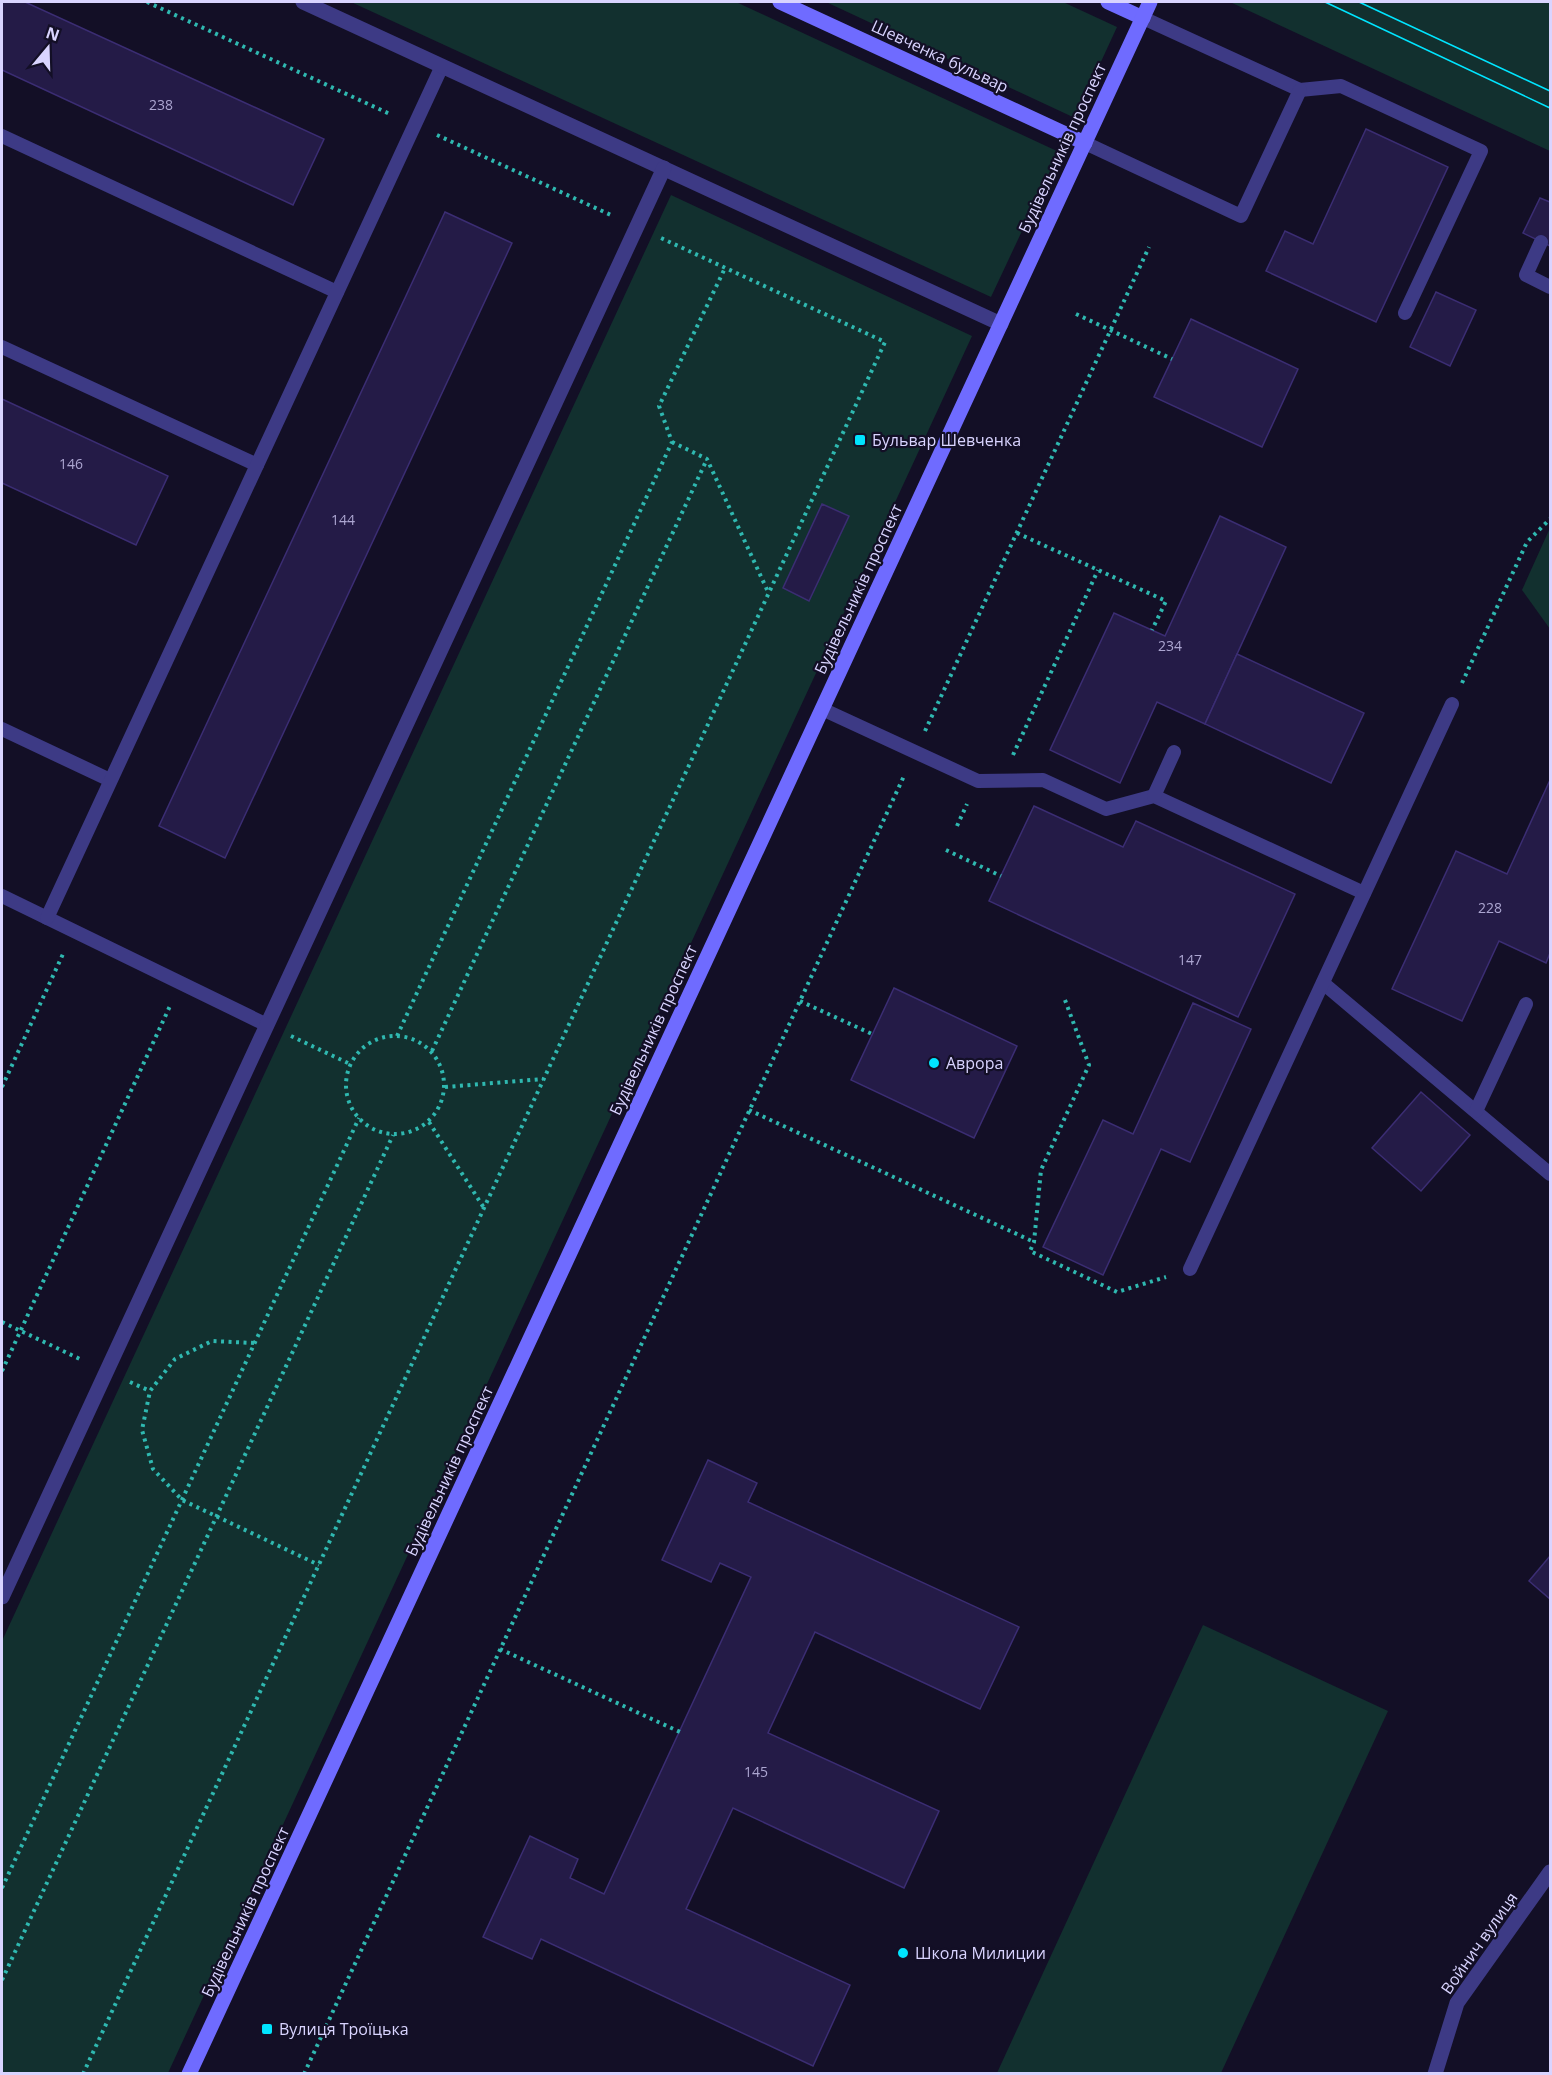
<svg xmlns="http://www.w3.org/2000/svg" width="1552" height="2075" font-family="'Open Sans',sans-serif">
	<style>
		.green { fill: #12302f }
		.building { fill: #241b47; stroke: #3b2d73; stroke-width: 1.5 }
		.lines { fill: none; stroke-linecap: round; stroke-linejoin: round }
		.path { stroke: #2fb8b0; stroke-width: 4; stroke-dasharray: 3 4.5; stroke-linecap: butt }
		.lane { stroke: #3d3a85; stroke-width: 14 }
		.street { stroke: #3d3a85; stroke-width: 15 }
		.secondary { stroke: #6f6bff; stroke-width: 15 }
		.tram { stroke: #00e5ff; stroke-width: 1.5 }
		.poi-dot { fill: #00e5ff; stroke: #130f26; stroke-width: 2 }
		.labels { text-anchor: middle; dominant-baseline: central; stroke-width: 4.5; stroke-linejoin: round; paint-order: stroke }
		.number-label { font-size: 14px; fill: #aca6d1 }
		.street-label { font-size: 16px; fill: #d9d4ff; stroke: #130f26 }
		.poi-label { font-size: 16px; fill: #d9d4ff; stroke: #130f26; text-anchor: start }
	</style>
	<rect width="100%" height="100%" fill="#130f26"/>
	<!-- green -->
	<g class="green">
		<polygon points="351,2 736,2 1059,152 991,297"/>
		<polygon points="826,2 1063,2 1117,27 1075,118"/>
		<polygon points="1230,2 1550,2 1550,151"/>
		<polygon points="671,195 972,336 168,2073 2,2074 2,1641"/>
		<polygon points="1550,528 1550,629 1522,590"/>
		<polygon points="1203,1625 1388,1711 1221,2073 997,2073"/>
	</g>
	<!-- building -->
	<g class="building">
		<polygon points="2,2 25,2 324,139 293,205 2,70"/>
		<polygon points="1366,129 1448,167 1376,322 1266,271 1285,231 1313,244"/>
		<polygon points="1540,198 1550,202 1550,246 1523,233"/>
		<polygon points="445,212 512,243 225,858 159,826"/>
		<polygon points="1436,292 1476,310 1450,366 1410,347"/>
		<polygon points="1191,319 1298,369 1262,447 1154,397"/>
		<polygon points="2,399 168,476 136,545 2,483"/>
		<polygon points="822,504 849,516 809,601 783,588"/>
		<polygon points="1220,516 1286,547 1205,724 1157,702 1120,783 1050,750 1114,613 1165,636"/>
		<polygon points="1237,654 1364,713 1331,783 1205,724"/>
		<polygon points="1550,780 1550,953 1546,963 1499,941 1462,1021 1392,989 1456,851 1507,874"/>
		<polygon points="1034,806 1123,847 1136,821 1295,894 1238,1017 989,901"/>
		<polygon points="894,988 1017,1046 974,1138 851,1080"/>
		<polygon points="1193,1003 1251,1029 1190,1162 1161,1149 1103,1275 1043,1247 1103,1120 1133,1134"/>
		<polygon points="1421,1092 1470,1135 1421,1191 1372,1148"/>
		<polygon points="708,1460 757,1483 748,1502 1019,1627 980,1709 815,1632 768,1733 939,1811 904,1888 733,1808 686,1909 850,1985 813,2066 541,1939 532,1959 483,1937 530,1836 578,1859 570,1878 604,1894 751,1577 720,1563 711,1582 662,1560"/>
		<polygon points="1550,1556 1550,1599 1529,1581"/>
	</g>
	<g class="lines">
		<!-- path -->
		<g class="path">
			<polyline points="147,2 392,115"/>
			<polyline points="437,135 613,216"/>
			<polyline points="1076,314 1172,359"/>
			<polyline points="672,442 707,459 769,594"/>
			<polyline points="1017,533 1166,601 1152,630"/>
			<polyline points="1462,683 1527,542 1550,519"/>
			<polyline points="925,731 1149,247"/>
			<polyline points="1013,755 1098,570"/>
			<polyline points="957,826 967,804"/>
			<polyline points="946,850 1001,876"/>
			<polyline points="1065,1000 1089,1065 1041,1170 1034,1242 1030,1251 1117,1292 1166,1277"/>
			<polyline points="800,1001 872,1034"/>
			<circle cx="395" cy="1085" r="49"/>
			<polyline points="291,1036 350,1064"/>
			<polyline points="397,1036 672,442 659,406 725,268"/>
			<polyline points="432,1051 707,459"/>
			<polyline points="2,1087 63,954"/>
			<polyline points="445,1087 543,1079"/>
			<polyline points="749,1110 1034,1242"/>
			<polyline points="429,1122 484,1208"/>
			<polyline points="2,1322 82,1360"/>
			<polyline points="254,1343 212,1341 175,1359 150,1391 142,1430 153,1469 182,1500 319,1565"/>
			<polyline points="2,1371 170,1006"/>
			<polyline points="130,1382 150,1391"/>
			<polyline points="500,1649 680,1732"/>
			<polyline points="2,1888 359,1118"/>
			<polyline points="2,1980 393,1135"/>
			<polyline points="83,2074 885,342 661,238"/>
			<polyline points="304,2074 904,776"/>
		</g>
		<!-- lane -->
		<g class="lane">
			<polyline points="1143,18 1300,90 1341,86 1481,151 1405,313"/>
			<polyline points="2,136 337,292"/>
			<polyline points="1085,143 1241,216 1300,90"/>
			<polyline points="1541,242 1526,275 1550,287"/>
			<polyline points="2,347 257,465"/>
			<polyline points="822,709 978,781 1043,780 1106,809 1154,796 1364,893"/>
			<polyline points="2,729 110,780"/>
			<polyline points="1154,796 1174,752"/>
			<polyline points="2,896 267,1025"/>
			<polyline points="47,918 442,66"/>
			<polyline points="1323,983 1550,1174"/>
			<polyline points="1476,1111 1526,1004"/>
			<polyline points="1190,1269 1452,704"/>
		</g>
		<!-- street -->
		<g class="street">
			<polyline points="303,2 1001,324"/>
			<polyline points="2,1597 664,168"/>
			<polyline points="1435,2074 1457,2003 1550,1872"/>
		</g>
		<!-- secondary -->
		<g class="secondary">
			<polyline points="780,2 1085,143"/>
			<polyline points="1108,2 1143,18"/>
			<polyline points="189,2074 1150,2"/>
		</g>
		<!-- tram -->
		<g class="tram">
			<polyline points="1325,2 1550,108"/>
			<polyline points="1359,2 1550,91"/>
		</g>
	</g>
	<!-- markers -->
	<g class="poi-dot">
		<rect x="854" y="434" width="12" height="12" rx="3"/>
		<circle cx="934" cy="1063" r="6"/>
		<circle cx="903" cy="1953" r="6"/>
		<rect x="261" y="2023" width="12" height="12" rx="3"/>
	</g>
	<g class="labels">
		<!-- number labels -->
		<g class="number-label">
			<text x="161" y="104">238</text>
			<text x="71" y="463">146</text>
			<text x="343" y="519">144</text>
			<text x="1170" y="645">234</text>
			<text x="1490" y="907">228</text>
			<text x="1190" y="959">147</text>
			<text x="756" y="1771">145</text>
		</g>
		<!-- street labels -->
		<g class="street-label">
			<text transform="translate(940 56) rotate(25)">Шевченка бульвар</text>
			<text transform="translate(1062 148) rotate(-65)">Будівельників проспект</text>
			<text transform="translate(858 589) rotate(-65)">Будівельників проспект</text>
			<text transform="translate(653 1030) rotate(-65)">Будівельників проспект</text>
			<text transform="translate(449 1471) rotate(-65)">Будівельників проспект</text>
			<text transform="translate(245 1912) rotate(-65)">Будівельників проспект</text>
			<text transform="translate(1479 1943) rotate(-55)">Войнич вулиця</text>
		</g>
		<!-- poi labels -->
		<g class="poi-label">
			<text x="872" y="440">Бульвар Шевченка</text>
			<text x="946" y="1063">Аврора</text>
			<text x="915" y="1953">Школа Милиции</text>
			<text x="279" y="2029">Вулиця Троїцька</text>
		</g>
	</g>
	<!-- border -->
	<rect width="1552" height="2075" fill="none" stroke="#d9d4ff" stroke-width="6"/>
	<!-- north arrow -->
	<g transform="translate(48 48) rotate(19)" stroke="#130f26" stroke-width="4.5" paint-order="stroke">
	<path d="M0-4.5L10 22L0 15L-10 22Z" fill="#d9d4ff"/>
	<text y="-9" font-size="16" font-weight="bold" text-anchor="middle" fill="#d9d4ff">N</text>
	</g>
</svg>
